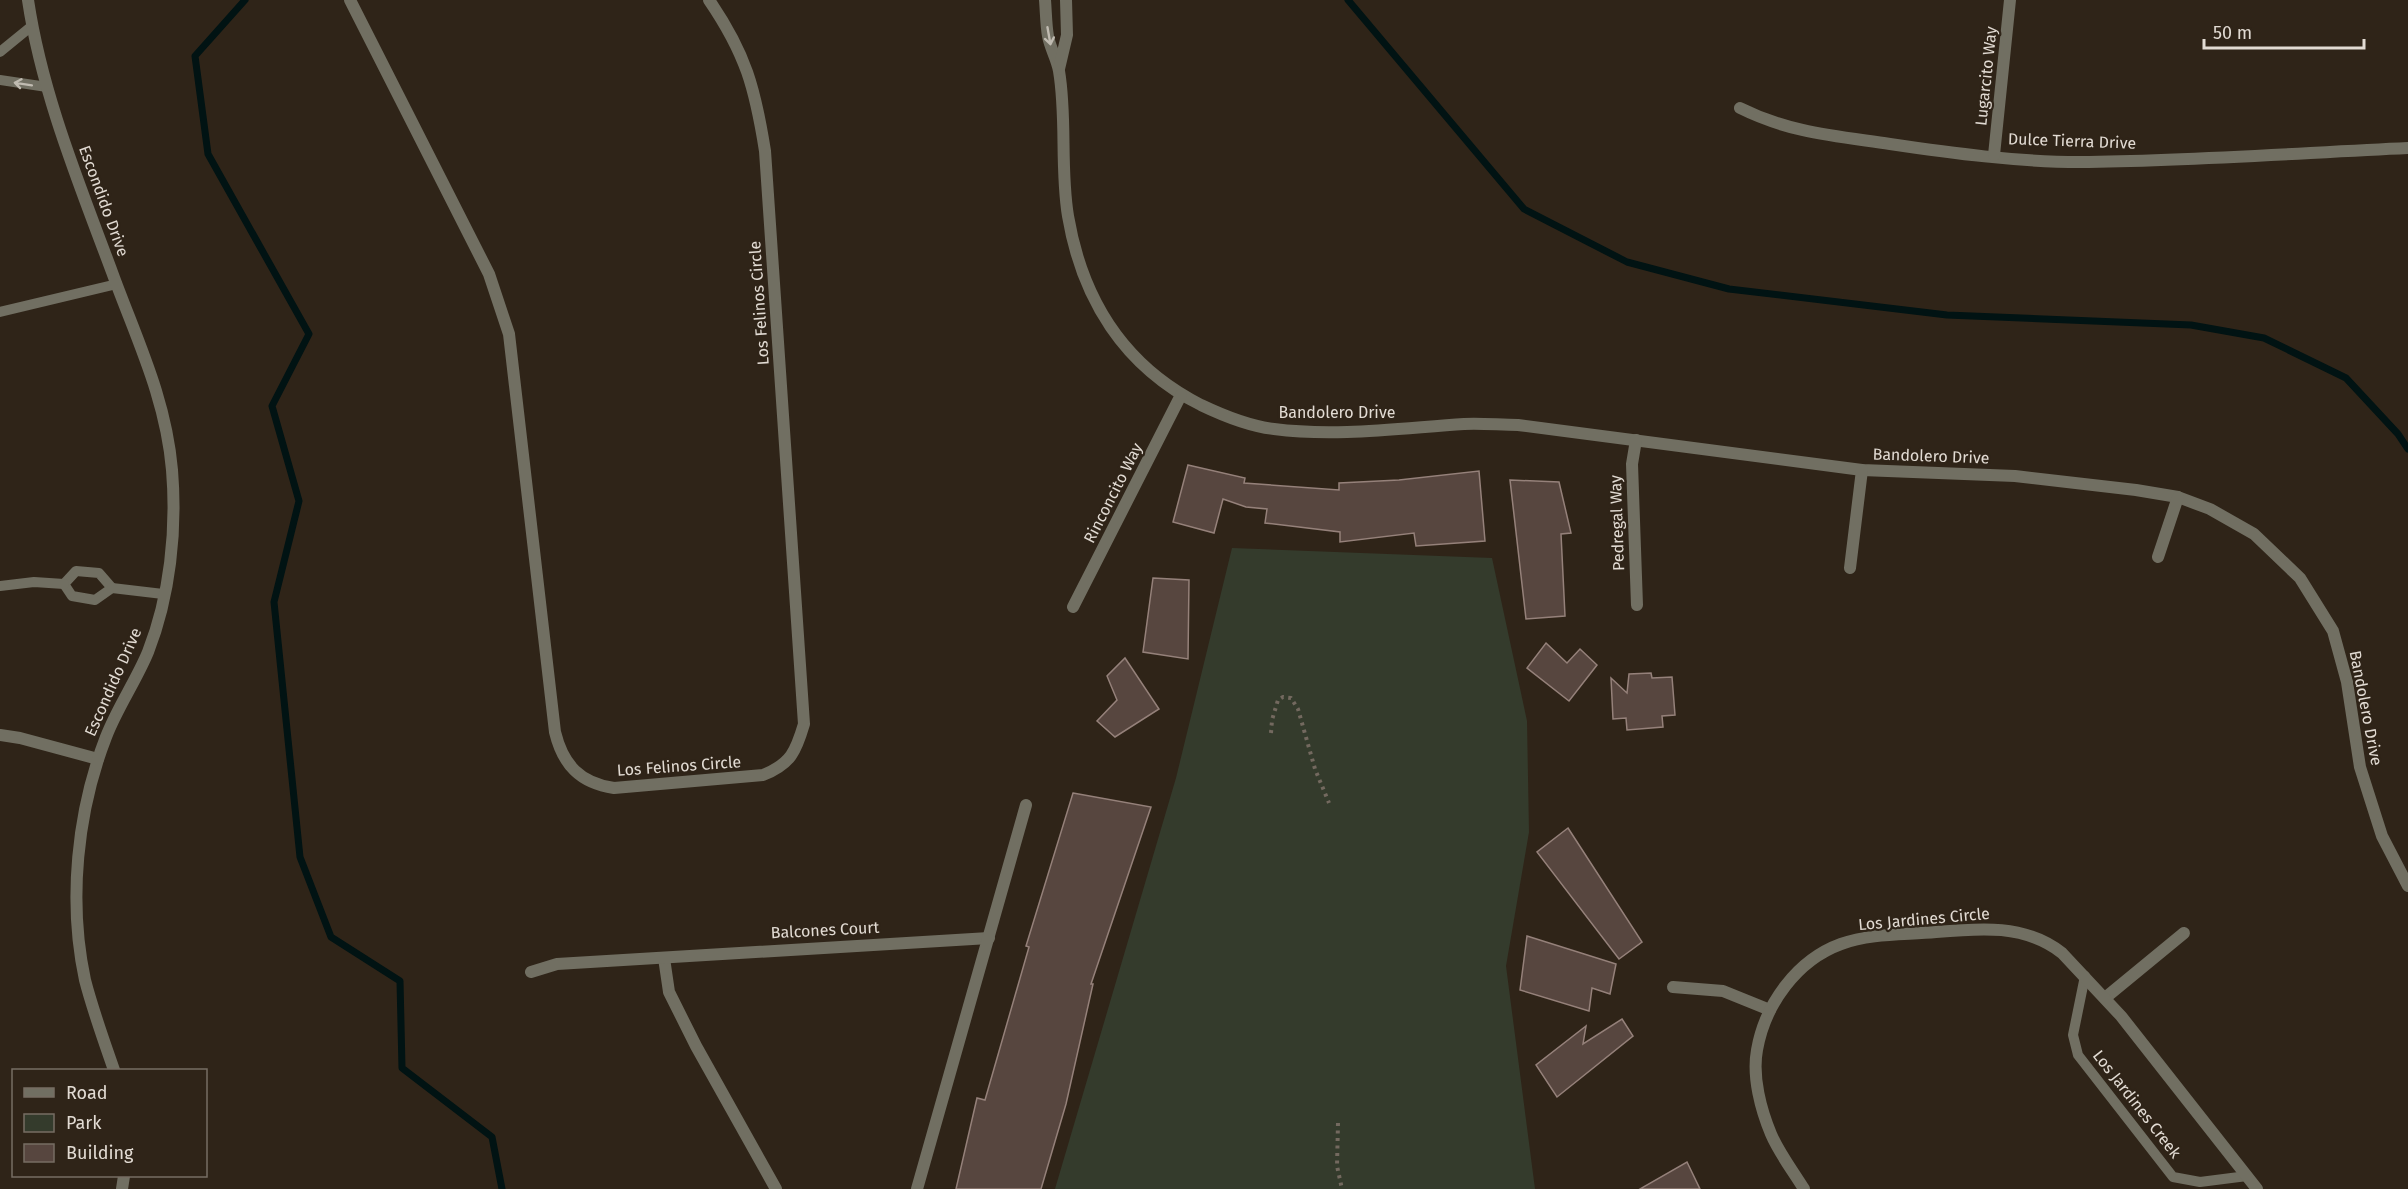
<svg xmlns="http://www.w3.org/2000/svg" width="2408" height="1189" font-family="'Fira Sans',sans-serif">
	<style>
		.green { fill: #343b2c }
		.lines { fill: none; stroke-linecap: round; stroke-linejoin: round }
		.stream { stroke: #011313; stroke-width: 7 }
		.building { fill: #57463f; stroke: #95817a; stroke-width: 1.5 }
		.path { stroke: #73695f; stroke-width: 4; stroke-dasharray: 3 4.5; stroke-linecap: butt }
		.service { stroke: #716f62; stroke-width: 10 }
		.minor { stroke: #716f62; stroke-width: 12 }
		.tertiary { stroke: #716f62; stroke-width: 12 }
		.oneway { stroke: #c0bbb1 }
		.labels { text-anchor: middle; dominant-baseline: central; stroke-width: 4.5; stroke-linejoin: round; paint-order: stroke }
		.street-label { font-size: 16px; fill: #e2dbd3; stroke: #2f2418 }
	</style>
	<rect width="100%" height="100%" fill="#2f2418"/>
	<!-- green -->
	<polygon class="green" points="1232,548 1492,558 1527,721 1529,832 1506,966 1535,1189 1055,1189 1176,778"/>
	<g class="lines">
		<!-- stream -->
		<g class="stream">
			<polyline points="245,0 195,56 208,154 309,334 272,406 299,501 274,602 300,857 331,937 400,981 402,1068 492,1137 502,1189"/>
			<polyline points="1348,0 1524,209 1627,262 1729,289 1947,315 2191,325 2264,338 2346,378 2398,434 2408,449"/>
		</g>
	</g>
	<!-- building -->
	<g class="building">
		<polygon points="1188,465 1245,478 1244,483 1339,490 1339,483 1399,480 1479,471 1485,541 1416,546 1414,533 1340,542 1340,532 1265,523 1267,509 1246,507 1223,499 1214,533 1173,522"/>
		<polygon points="1510,480 1559,482 1571,533 1561,534 1565,616 1526,619"/>
		<polygon points="1153,578 1189,580 1188,659 1143,652"/>
		<polygon points="1546,643 1567,663 1580,649 1597,665 1569,701 1527,668"/>
		<polygon points="1125,658 1159,709 1115,737 1097,721 1117,700 1107,676"/>
		<polygon points="1651,673 1652,678 1672,677 1675,715 1662,716 1663,727 1627,730 1626,718 1613,719 1611,678 1627,693 1629,674"/>
		<polygon points="1073,793 1151,807 1091,984 1093,984 1066,1104 1041,1189 956,1189 977,1098 985,1100 1029,947 1026,946"/>
		<polygon points="1568,828 1642,942 1619,959 1537,852"/>
		<polygon points="1527,936 1616,964 1610,994 1592,988 1589,1011 1520,990"/>
		<polygon points="1622,1019 1633,1036 1557,1097 1536,1065 1586,1026 1583,1044"/>
		<polygon points="1687,1162 1700,1189 1640,1189"/>
	</g>
	<g class="lines">
		<!-- path -->
		<g class="path">
			<polyline points="1271,733 1272,720 1278,700 1283,697 1291,698 1298,709 1315,769 1329,803"/>
			<polyline points="1338,1123 1337,1166 1342,1189"/>
		</g>
		<!-- service -->
		<g class="service">
			<polyline points="0,52 33,25"/>
			<polyline points="0,80 47,87"/>
			<polyline points="0,312 117,284"/>
			<polygon points="76,571 99,573 112,588 95,600 72,596 64,584"/>
			<polyline points="0,586 34,582 64,584"/>
			<polyline points="112,588 163,594"/>
			<polyline points="2085,976 2073,1035 2078,1055 2173,1177 2200,1182 2247,1176"/>
		</g>
		<!-- minor -->
		<g class="minor">
			<path d="M350 0 489 274 509 334 555 732C563 765 580 783 614 788L763 775C791 764 796 751 804 724L765 151C755 88 746 54 709 0"/>
			<path d="M1045 0C1046 12 1046 25 1048 36 1050 48 1057 59 1059 71 1067 118 1060 168 1068 216 1082 299 1124 366 1201 405 1224 416 1248 426 1274 429 1336 437 1401 428 1464 424 1482 423 1500 425 1518 425L1862 470 2015 476 2136 490 2178 497 2210 509 2254 534 2300 578 2333 631 2347 682 2360 767 2382 836 2408 886"/>
			<polyline points="1059,69 1067,35 1066,0"/>
			<path d="M1740 108C1790 133 1836 136 1890 144 1951 153 2018 162 2080 162 2189 161 2299 153 2408 148"/>
			<polyline points="1994,155 2010,0"/>
			<polyline points="1636,440 1632,464 1637,605"/>
			<polyline points="2158,557 2178,497"/>
			<polyline points="1850,568 1862,470"/>
			<polyline points="1073,607 1181,395"/>
			<polyline points="0,735 20,738 98,759"/>
			<polyline points="664,958 669,992 696,1046 776,1189"/>
			<polyline points="531,972 557,964 989,938"/>
			<polyline points="1673,987 1723,991 1770,1010"/>
			<polyline points="2105,998 2184,933"/>
			<polyline points="917,1189 1026,805"/>
			<path d="M1804 1189C1793 1171 1779 1153 1771 1134 1761 1110 1752 1077 1757 1050 1765 1004 1797 960 1841 944 1871 933 1905 935 1936 932 1980 928 2025 924 2062 953L2121 1016 2257 1189"/>
		</g>
		<!-- tertiary -->
		<g class="tertiary">
			<path d="M28 0C42 94 79 183 112 272 136 338 166 398 172 470 177 530 170 596 148 652 136 681 117 708 106 737 77 812 68 901 85 980 93 1011 104 1041 114 1070"/>
			<polyline points="122,1189 124,1176"/>
		</g>
	</g>
	<!-- one-way arrows -->
	<defs><path id="oneway-shaft" d="M-6 0H5M1.5-3L5.5 0L1.5 3" fill="none" stroke-width="1.6" stroke-linecap="round" stroke-linejoin="round" transform="scale(1.5)"/></defs>
	<g class="oneway">
		<use href="#oneway-shaft" transform="translate(1049 36) rotate(80)"/>
		<use href="#oneway-shaft" transform="translate(23 84) rotate(-171)"/>
	</g>
	<g class="labels">
		<!-- street labels -->
		<g class="street-label">
			<text transform="translate(1986 76) rotate(-84)">Lugarcito Way</text>
			<text transform="translate(2072 141) rotate(2)">Dulce Tierra Drive</text>
			<text transform="translate(104 201) rotate(70)">Escondido Drive</text>
			<text transform="translate(759 303) rotate(-94)">Los Felinos Circle</text>
			<text x="1337" y="412">Bandolero Drive</text>
			<text transform="translate(1931 456) rotate(2)">Bandolero Drive</text>
			<text transform="translate(1113 493) rotate(-63)">Rinconcito Way</text>
			<text transform="translate(1617 523) rotate(-92)">Pedregal Way</text>
			<text transform="translate(113 682) rotate(-66)">Escondido Drive</text>
			<text transform="translate(2366 708) rotate(79)">Bandolero Drive</text>
			<text transform="translate(679 766) rotate(-4)">Los Felinos Circle</text>
			<text transform="translate(1924 919) rotate(-5)">Los Jardines Circle</text>
			<text transform="translate(825 930) rotate(-3)">Balcones Court</text>
			<text transform="translate(2137 1104) rotate(52)">Los Jardines Creek</text>
		</g>
	</g>
	<!-- legend -->
	<rect x="12" y="1069" width="195" height="108" fill="#2f2418" stroke="#776d63" stroke-width="1.5"/>
	<rect x="24" y="1088" width="30" height="9" fill="#716f62" stroke="#776d63" stroke-width="1.5"/>
	<text x="66" y="1099" font-size="18" fill="#e2dbd3">Road</text>
	<rect x="24" y="1114" width="30" height="18" fill="#343b2c" stroke="#776d63" stroke-width="1.5"/>
	<text x="66" y="1129" font-size="18" fill="#e2dbd3">Park</text>
	<rect x="24" y="1144" width="30" height="18" fill="#57463f" stroke="#776d63" stroke-width="1.5"/>
	<text x="66" y="1159" font-size="18" fill="#e2dbd3">Building</text>
	<!-- scale -->
	<path d="M2204 39v9h160v-9" fill="none" stroke="#e2dbd3" stroke-width="3"/>
	<text x="2213" y="39" font-size="18" fill="#e2dbd3" stroke="#2f2418" stroke-width="4.5" paint-order="stroke">50 m</text>
</svg>
